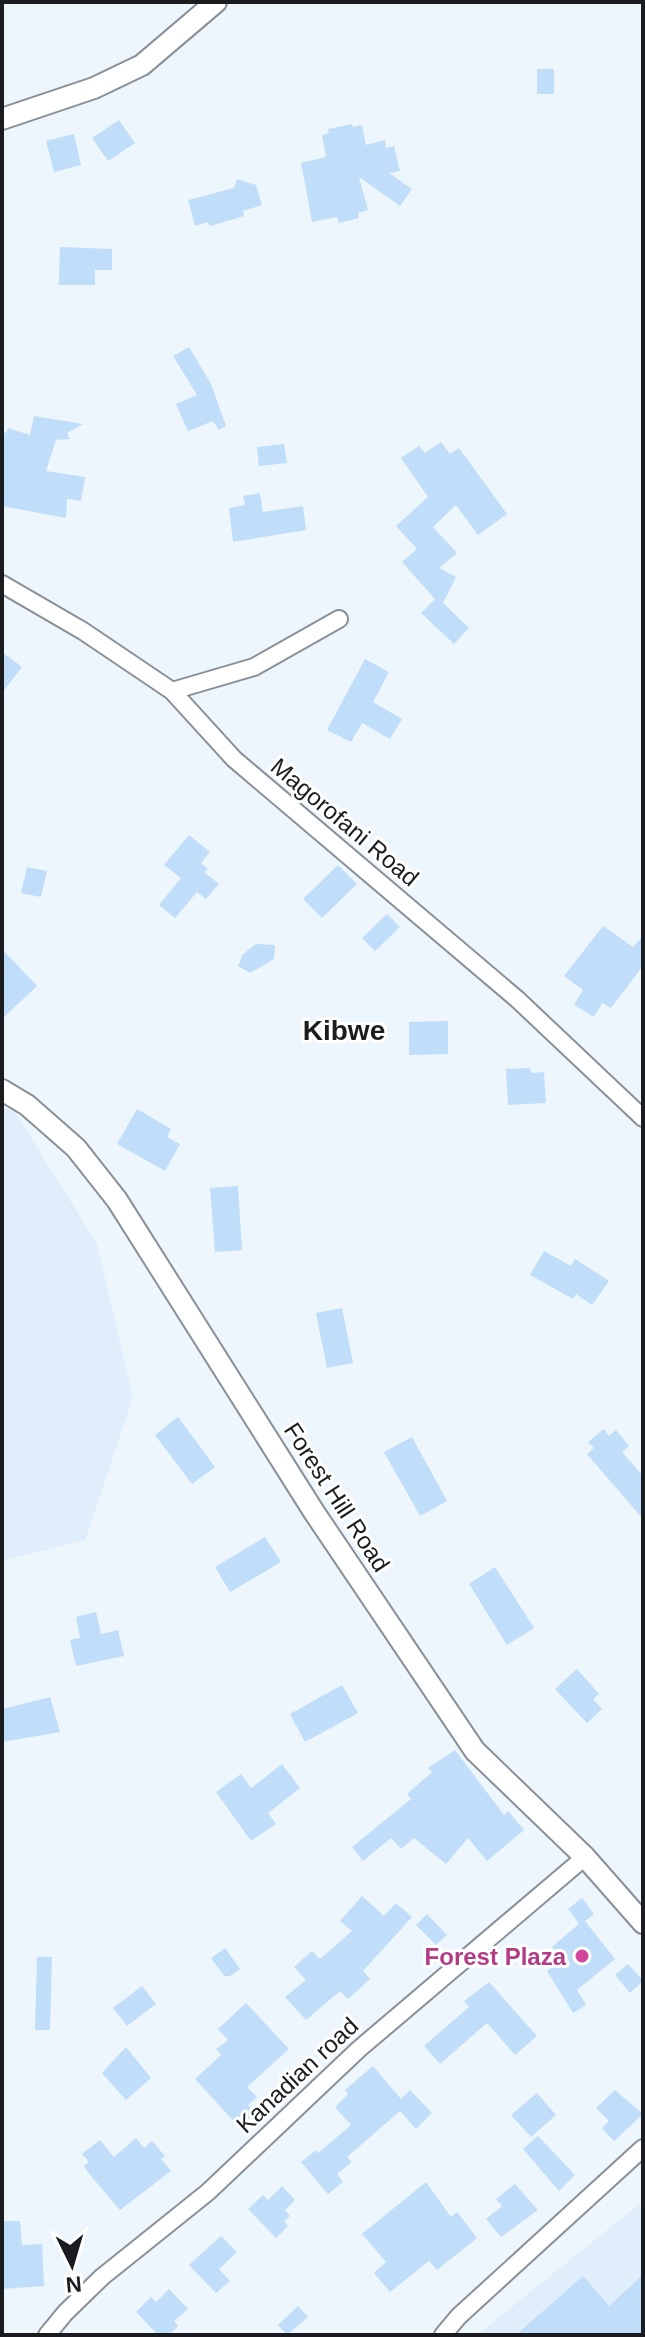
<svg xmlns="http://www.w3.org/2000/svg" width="645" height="2337" font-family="Arial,sans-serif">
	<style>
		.built { fill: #e0edfb }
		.building { fill: #c0ddfa }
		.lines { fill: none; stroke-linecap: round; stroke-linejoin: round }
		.minor-casing { stroke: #899097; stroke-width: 20 }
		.tertiary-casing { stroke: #899097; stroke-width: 24 }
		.minor { stroke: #fff; stroke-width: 16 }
		.tertiary { stroke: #fff; stroke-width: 20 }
		.hotel-dot { fill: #d1479c; stroke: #fff; stroke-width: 3 }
		.labels { text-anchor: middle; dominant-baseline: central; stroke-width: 6; stroke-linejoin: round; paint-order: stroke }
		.street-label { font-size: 24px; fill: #1a1c1f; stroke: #fff }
		.hotel-label { font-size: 24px; font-weight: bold; fill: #b23c85; stroke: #fff; text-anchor: end }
		.quarter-label { font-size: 28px; font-weight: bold; fill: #1a1c1f; stroke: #fff }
	</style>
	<rect width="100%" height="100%" fill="#eef6fd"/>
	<!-- built -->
	<g class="built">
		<polygon points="2,1109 13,1109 97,1244 133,1397 85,1540 2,1561"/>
		<polygon points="643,2201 643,2335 477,2335"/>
	</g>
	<!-- building -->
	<g class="building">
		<rect x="537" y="69" width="17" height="25"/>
		<polygon points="119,120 135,143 108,161 92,138"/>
		<polygon points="352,124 353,127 362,125 366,145 385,140 386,148 394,146 400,171 389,173 412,189 400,206 359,177 368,210 358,213 359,218 339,223 337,217 312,222 301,163 326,157 322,135 329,133 328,129"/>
		<polygon points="74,134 81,165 54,172 46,141"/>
		<polygon points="237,179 256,185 262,205 243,211 244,216 210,226 208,222 195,226 188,200 234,188"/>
		<polygon points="60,247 112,249 112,270 95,270 95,285 59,285"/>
		<polygon points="189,347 211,384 226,426 219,430 213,421 188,431 176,404 197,395 173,356"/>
		<polygon points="34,416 83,424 67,433 70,439 56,440 46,471 85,477 81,501 67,499 66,518 2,506 2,432 6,433 8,428 30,435"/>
		<polygon points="441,442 450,454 459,448 507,514 478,535 456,505 433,527 457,553 439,568 456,577 443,603 469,628 454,644 421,613 435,599 402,562 417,549 396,526 428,497 401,458 419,446 425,453"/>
		<polygon points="284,444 287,463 259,466 257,447"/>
		<polygon points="260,493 263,512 303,506 306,530 233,542 229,508 245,505 243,496"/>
		<polygon points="2,652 22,667 2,693"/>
		<polygon points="365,659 389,672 373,702 402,719 390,739 362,723 351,742 327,730"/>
		<polygon points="189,835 210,852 201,863 208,869 204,872 219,884 206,899 197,892 175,918 159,905 181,878 164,865"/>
		<polygon points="338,865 357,884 322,918 303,899"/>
		<polygon points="27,867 47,871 41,897 21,893"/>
		<polygon points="387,914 400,927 375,951 362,938"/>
		<polygon points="603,926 633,947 643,936 643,966 611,1008 602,1003 594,1017 574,1005 583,990 564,976"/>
		<polygon points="256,944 275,945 274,959 250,973 238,966 243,954"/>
		<polygon points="2,949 37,986 2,1019"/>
		<polygon points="448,1021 448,1054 409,1055 409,1022"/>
		<polygon points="530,1068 531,1073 544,1072 546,1103 508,1105 506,1069"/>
		<polygon points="137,1109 171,1129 167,1137 180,1144 165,1171 117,1144"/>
		<polygon points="238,1186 242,1250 215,1252 210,1188"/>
		<polygon points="544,1251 571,1266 575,1259 609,1281 592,1305 576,1294 573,1299 530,1275"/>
		<polygon points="342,1308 353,1363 327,1368 316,1313"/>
		<polygon points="178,1417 215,1467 192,1484 155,1435"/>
		<polygon points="604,1429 609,1436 616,1430 629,1446 622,1452 643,1476 643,1519 587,1454 594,1448 588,1442"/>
		<polygon points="412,1437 447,1501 420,1516 384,1452"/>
		<polygon points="265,1537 281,1562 230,1592 215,1567"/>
		<polygon points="495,1567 534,1628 507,1645 469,1584"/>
		<polygon points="96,1612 101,1634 118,1630 124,1656 76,1666 70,1640 80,1638 76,1617"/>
		<polygon points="577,1669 599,1694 593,1699 602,1709 587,1723 555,1689"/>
		<polygon points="342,1685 358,1713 305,1742 290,1714"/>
		<polygon points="50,1697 60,1732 2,1742 2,1709"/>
		<polygon points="455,1750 504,1815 508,1811 524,1830 487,1861 468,1838 446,1864 414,1838 401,1849 391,1838 363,1861 352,1847 411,1799 407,1794 432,1772 428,1768"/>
		<polygon points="282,1764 300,1788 268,1813 276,1824 251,1841 216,1792 241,1774 251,1788"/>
		<polygon points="362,1896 384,1916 396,1903 412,1917 363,1971 370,1979 348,1999 340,1991 306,2020 285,1997 306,1980 294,1967 312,1951 320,1959 352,1931 340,1921"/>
		<polygon points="582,1898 594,1914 585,1921 615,1959 577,1990 586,2005 573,2013 547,1971 562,1959 552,1947 579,1924 568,1909"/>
		<polygon points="427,1914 447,1935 436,1945 416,1925"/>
		<polygon points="225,1948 240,1969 230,1976 224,1976 211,1958"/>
		<polygon points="37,1957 52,1957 50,2030 35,2030"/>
		<polygon points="628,1964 643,1981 630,1993 615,1975"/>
		<polygon points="489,1982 537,2036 515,2055 487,2023 440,2064 424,2046 469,2007 464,2001"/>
		<polygon points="142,1986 156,2004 127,2026 113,2008"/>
		<polygon points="246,2003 289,2049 247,2087 257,2097 248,2105 255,2113 239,2127 195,2079 221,2055 216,2049 228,2040 218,2029"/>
		<polygon points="126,2047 151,2078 126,2100 102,2073"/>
		<polygon points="373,2066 401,2099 410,2090 432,2113 416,2129 400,2111 347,2157 352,2162 337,2174 343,2182 328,2194 301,2162 316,2150 318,2153 351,2125 335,2107 348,2094 345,2090"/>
		<polygon points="615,2090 643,2114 614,2141 602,2128 609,2121 596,2108"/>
		<polygon points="537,2093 556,2115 531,2137 511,2115"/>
		<polygon points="538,2136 575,2175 559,2191 523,2149"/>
		<polygon points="136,2138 144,2148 152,2141 165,2156 161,2159 171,2171 120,2210 90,2175 84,2166 89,2162 82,2154 100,2140 114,2157"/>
		<polygon points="426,2182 451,2217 457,2212 477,2238 437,2270 429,2261 390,2292 374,2273 386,2262 362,2234"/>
		<polygon points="515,2184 538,2210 501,2237 486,2219 502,2206 496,2199"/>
		<polygon points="282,2186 295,2200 285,2210 290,2216 284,2221 288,2226 276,2238 248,2209 263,2195 268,2200"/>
		<polygon points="2,2221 20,2221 22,2245 42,2244 44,2286 2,2289"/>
		<polygon points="221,2236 237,2252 219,2269 230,2281 216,2293 189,2265"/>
		<polygon points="643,2275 643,2335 516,2335 583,2276 609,2306"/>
		<polygon points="169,2289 188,2309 174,2321 178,2326 169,2335 158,2335 136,2312 151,2297 156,2302"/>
		<polygon points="298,2306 308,2317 287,2335 278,2325"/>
	</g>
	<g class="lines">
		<!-- minor casing -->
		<g class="minor-casing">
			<g id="minor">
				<polyline points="2,584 83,631 172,691 234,759 517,999 643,1118"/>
				<polyline points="172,691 254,667 339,619"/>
				<polyline points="47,2335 65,2313 102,2277 208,2192 359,2049 585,1857"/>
				<polyline points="443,2335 459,2316 643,2148"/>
			</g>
		</g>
		<!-- tertiary casing -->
		<g class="tertiary-casing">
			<g id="tertiary">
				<polyline points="2,119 94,88 142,65 216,2"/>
				<polyline points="2,1090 27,1105 76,1148 117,1200 314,1512 475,1751 585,1857 643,1923"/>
			</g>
		</g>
		<!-- minor -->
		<use href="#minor" class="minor"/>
		<!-- tertiary -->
		<use href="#tertiary" class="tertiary"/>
	</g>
	<!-- markers -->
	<circle class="hotel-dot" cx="582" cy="1956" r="8"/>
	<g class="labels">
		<!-- street labels -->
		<g class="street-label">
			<text transform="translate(345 822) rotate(40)">Magorofani Road</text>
			<text transform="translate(337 1497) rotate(57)">Forest Hill Road</text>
			<text transform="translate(297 2075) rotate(-43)">Kanadian road</text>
		</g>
		<!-- hotel labels -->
		<g class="hotel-label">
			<text x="566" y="1956">Forest Plaza</text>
		</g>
		<!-- quarter labels -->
		<g class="quarter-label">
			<text x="344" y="1030">Kibwe</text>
		</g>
	</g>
	<!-- border -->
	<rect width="645" height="2337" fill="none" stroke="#1a1c1f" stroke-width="8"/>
	<!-- north arrow -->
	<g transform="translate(72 2265) rotate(175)" stroke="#ffffff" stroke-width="6" paint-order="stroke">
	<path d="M0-6L14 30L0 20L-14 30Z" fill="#1a1c1f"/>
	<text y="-12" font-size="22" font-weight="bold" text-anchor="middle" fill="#1a1c1f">N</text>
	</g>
</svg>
